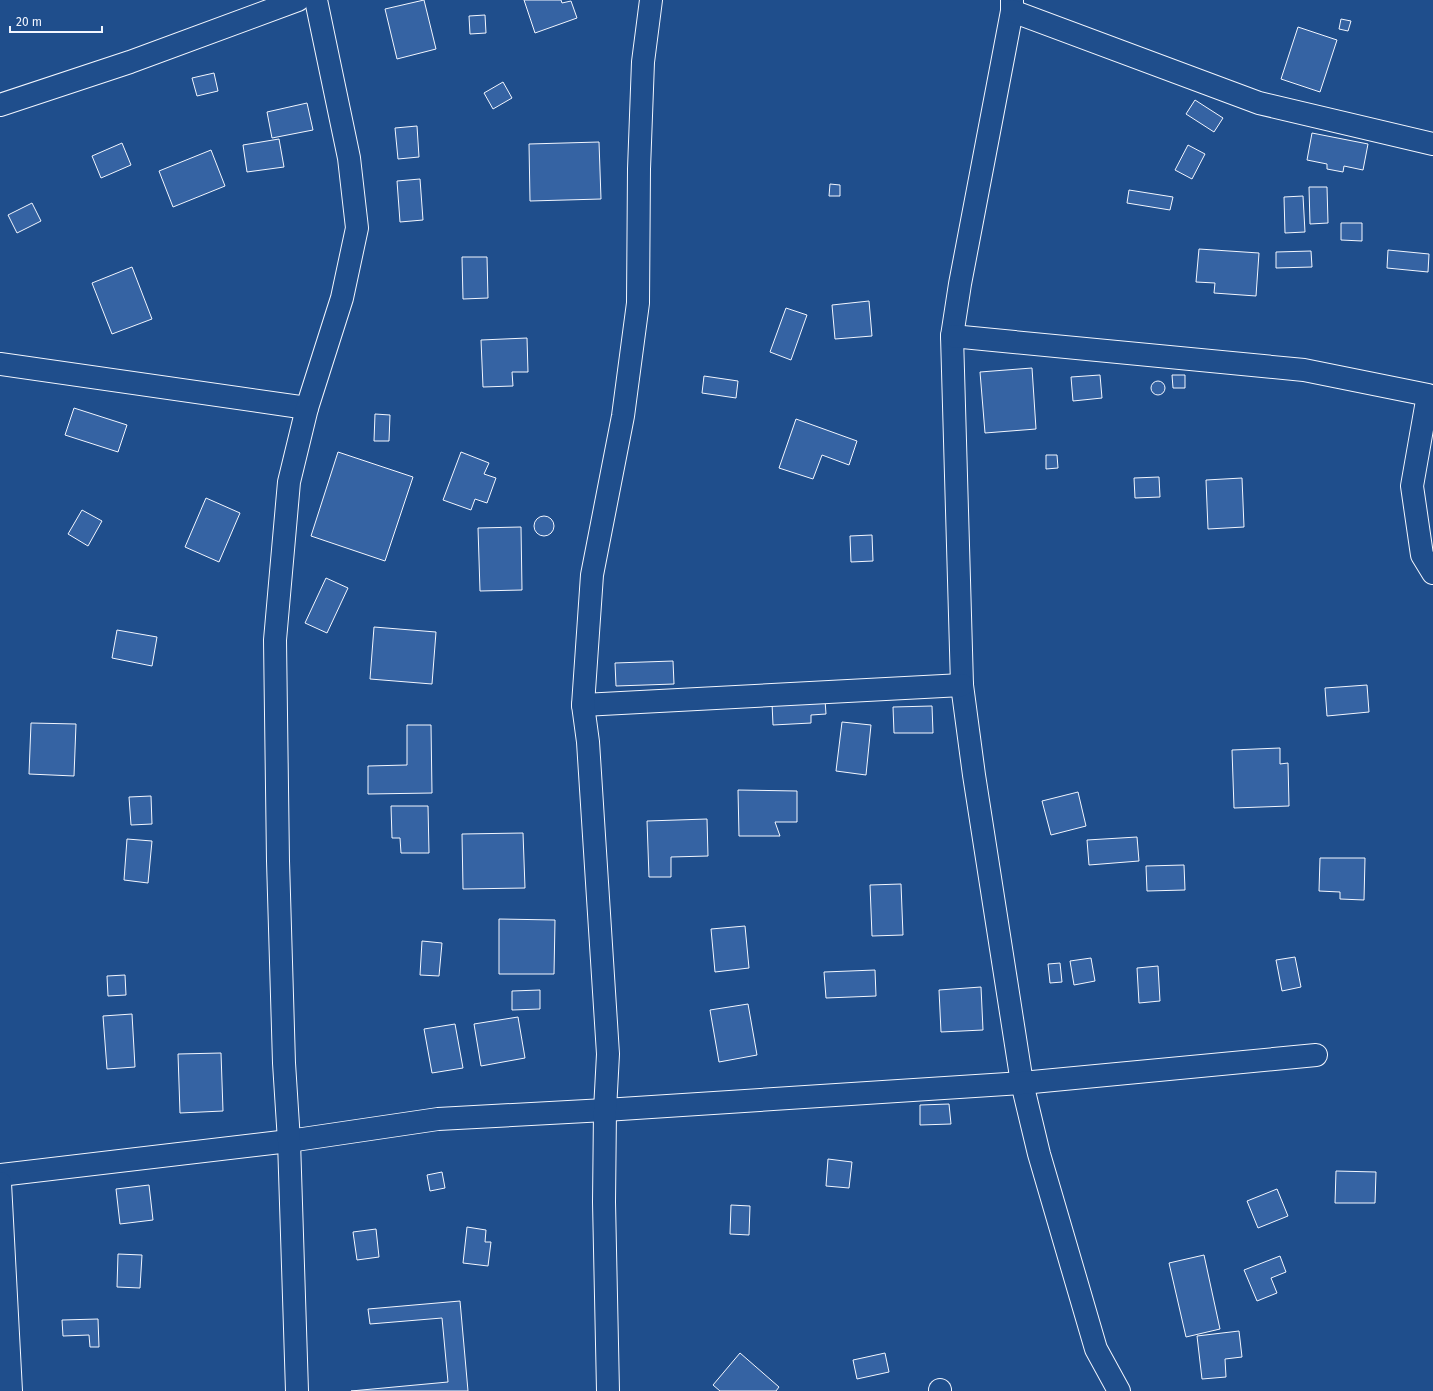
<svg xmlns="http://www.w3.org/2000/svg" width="1433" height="1391" font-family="'Fira Sans',sans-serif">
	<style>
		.building { fill: #3563a3; stroke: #f2f6ff }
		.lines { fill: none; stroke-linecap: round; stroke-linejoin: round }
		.minor-casing { stroke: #f2f6ff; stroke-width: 24 }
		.minor { stroke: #1f4e8c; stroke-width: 22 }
	</style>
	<rect width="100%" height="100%" fill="#1f4e8c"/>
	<!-- building -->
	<g class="building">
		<polygon points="424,0 436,49 397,59 385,9"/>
		<polygon points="524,0 561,0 562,3 571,1 577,18 535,33"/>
		<polygon points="485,15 486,33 470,34 469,16"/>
		<polygon points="1341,19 1351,21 1348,31 1339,29"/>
		<polygon points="1298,27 1337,40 1320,92 1281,79"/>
		<polygon points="214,73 218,91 197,96 192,78"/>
		<polygon points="503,82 512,98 493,109 484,93"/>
		<polygon points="1195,100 1223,118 1214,132 1186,114"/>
		<polygon points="307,103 313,130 272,138 267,112"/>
		<polygon points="417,126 419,157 398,159 395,128"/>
		<polygon points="1312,133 1368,144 1363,170 1344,166 1343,172 1327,169 1327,164 1307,160"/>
		<polygon points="279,139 284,167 247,172 243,145"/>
		<polygon points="599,142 601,199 530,201 529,144"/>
		<polygon points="122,143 131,165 101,178 92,156"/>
		<polygon points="1188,145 1205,154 1192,179 1175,170"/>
		<polygon points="211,150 225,186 173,207 159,171"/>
		<polygon points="420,179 423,220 400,222 397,181"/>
		<polygon points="830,184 840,185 840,196 829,196"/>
		<polygon points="1309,187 1327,187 1328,223 1310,224"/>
		<polygon points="1129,190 1173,197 1170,210 1127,203"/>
		<polygon points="1303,196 1305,232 1285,233 1284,197"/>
		<polygon points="32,203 41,221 17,233 8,215"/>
		<polygon points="1341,223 1362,223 1362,241 1341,240"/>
		<polygon points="1199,249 1259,253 1256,296 1214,293 1215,283 1196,282"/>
		<polygon points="1388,250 1429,254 1428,272 1387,268"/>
		<polygon points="1311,251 1312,267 1276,268 1276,252"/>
		<polygon points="462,257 487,257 488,298 463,299"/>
		<polygon points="132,267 152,319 112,334 92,283"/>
		<polygon points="869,301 872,336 835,339 832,305"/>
		<polygon points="786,308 807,315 791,360 770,352"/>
		<polygon points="527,338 528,372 512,372 513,386 483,387 481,340"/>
		<polygon points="1032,368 1036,429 985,433 980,372"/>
		<polygon points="1100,375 1102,398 1073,401 1071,377"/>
		<polygon points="1172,375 1185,375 1185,388 1173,388"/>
		<polygon points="704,376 738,381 736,398 702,393"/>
		<circle cx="1158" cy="388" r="7"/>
		<polygon points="74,408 127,425 118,452 65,435"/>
		<polygon points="375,414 390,415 389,441 374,441"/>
		<polygon points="796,419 857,441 849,465 822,455 813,479 779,468"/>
		<polygon points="338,452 413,477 385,561 311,536"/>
		<polygon points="461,452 489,463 484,474 496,478 487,503 475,499 471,510 443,500"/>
		<polygon points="1046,455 1057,455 1058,468 1046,469"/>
		<polygon points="1159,477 1160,497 1135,498 1134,478"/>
		<polygon points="1242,478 1244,527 1208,529 1206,480"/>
		<polygon points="206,498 240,513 219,562 185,547"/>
		<polygon points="82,510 102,521 88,546 68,534"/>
		<circle cx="544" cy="526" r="10"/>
		<polygon points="521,527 522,590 480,591 478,528"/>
		<polygon points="872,535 873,561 851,562 850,536"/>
		<polygon points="326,578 348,588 327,633 305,623"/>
		<polygon points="374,627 436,632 432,684 370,679"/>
		<polygon points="117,630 157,637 152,666 112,658"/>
		<polygon points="673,661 674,684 616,686 615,663"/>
		<polygon points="1367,685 1369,712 1327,716 1325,688"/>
		<polygon points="825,700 826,714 811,715 811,723 773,725 772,703"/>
		<polygon points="932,706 933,733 894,733 893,707"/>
		<polygon points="842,722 871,725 866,775 836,771"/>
		<polygon points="31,723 76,724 74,776 29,774"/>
		<polygon points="407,725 431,725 432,793 368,794 368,766 407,765"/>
		<polygon points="1280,748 1280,764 1288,763 1289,806 1234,808 1232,750"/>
		<polygon points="738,790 797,791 797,822 775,822 780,836 739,836"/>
		<polygon points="1078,792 1086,826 1051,835 1042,801"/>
		<polygon points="151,796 152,824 131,825 129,797"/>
		<polygon points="391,806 428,806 429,853 401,853 400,838 392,838"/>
		<polygon points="707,819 708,856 671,857 671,877 649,877 647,821"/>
		<polygon points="523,833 525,888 463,889 462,834"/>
		<polygon points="1137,837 1139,861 1089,865 1087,840"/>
		<polygon points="127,839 152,841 148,883 124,880"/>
		<polygon points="1320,858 1365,858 1364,900 1340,899 1340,892 1319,891"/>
		<polygon points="1184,865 1185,890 1147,891 1146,866"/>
		<polygon points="901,884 903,935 872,936 870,885"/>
		<polygon points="499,919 555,920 554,974 499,974"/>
		<polygon points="745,926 749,968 715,972 711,929"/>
		<polygon points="422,941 442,943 439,976 420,975"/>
		<polygon points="1295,957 1301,987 1282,991 1276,960"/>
		<polygon points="1091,958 1095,981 1074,985 1070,961"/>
		<polygon points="1060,963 1062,982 1050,983 1048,964"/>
		<polygon points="1158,966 1160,1001 1139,1003 1137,968"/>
		<polygon points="875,970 876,996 826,998 824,972"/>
		<polygon points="125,975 126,995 108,996 107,976"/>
		<polygon points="981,987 983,1030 941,1032 939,990"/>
		<polygon points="540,990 540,1009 512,1010 512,991"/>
		<polygon points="748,1004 757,1055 719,1062 710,1010"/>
		<polygon points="132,1014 135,1067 107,1069 103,1016"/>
		<polygon points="518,1017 525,1058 481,1066 474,1024"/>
		<polygon points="455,1024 463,1068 432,1073 424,1029"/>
		<polygon points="221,1053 223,1111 180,1113 178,1054"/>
		<polygon points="949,1104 951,1124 920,1125 920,1105"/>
		<polygon points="828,1159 852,1162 849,1188 826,1186"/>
		<polygon points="1336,1171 1376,1172 1375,1203 1335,1203"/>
		<polygon points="442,1172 445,1188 430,1191 427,1175"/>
		<polygon points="149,1185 153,1220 120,1224 116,1189"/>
		<polygon points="1277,1189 1288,1216 1258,1228 1247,1201"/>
		<polygon points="731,1205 750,1206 749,1235 730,1234"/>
		<polygon points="467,1227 486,1230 485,1242 491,1242 488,1266 463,1263"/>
		<polygon points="376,1229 379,1257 357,1260 353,1232"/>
		<polygon points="118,1254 142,1255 140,1288 117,1287"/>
		<polygon points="1204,1255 1220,1329 1186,1337 1169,1263"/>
		<polygon points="1280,1256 1286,1272 1271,1278 1277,1293 1257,1301 1244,1270"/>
		<polygon points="460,1301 468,1391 351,1391 448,1382 442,1318 370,1324 368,1309"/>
		<polygon points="98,1319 99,1347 90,1347 89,1335 63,1336 62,1320"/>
		<polygon points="1239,1331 1242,1357 1225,1359 1226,1377 1202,1379 1197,1336"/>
		<polygon points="740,1353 779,1387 776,1391 720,1391 713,1385"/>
		<polygon points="885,1353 889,1372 857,1379 853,1360"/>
	</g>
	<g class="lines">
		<!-- minor casing -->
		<g class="minor-casing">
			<g id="minor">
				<polyline points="1012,0 1012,11 960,284 952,336 962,685 974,775 1022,1083 1039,1154 1096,1349 1119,1391"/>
				<polyline points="1012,11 1259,103 1433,144"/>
				<polyline points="0,105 130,62 298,0"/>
				<polyline points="952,336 1304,370 1428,395 1412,486 1422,555 1433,573"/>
				<polyline points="0,364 307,408"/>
				<polyline points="583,705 962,685"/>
				<polyline points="0,1175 289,1141 438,1119 605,1110 1022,1083 1316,1055"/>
				<polyline points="0,1183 11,1391"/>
				<polyline points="297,1391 289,1141 284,1063 278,861 275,640 289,482 307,408 342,298 357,228 349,158 316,0"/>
				<polyline points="608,1391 604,1202 605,1110 608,1054 588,742 583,705 592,575 623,416 638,303 639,169 643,62 651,0"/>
				<polyline points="940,1391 940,1390"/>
			</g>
		</g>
		<!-- minor -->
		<use href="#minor" class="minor"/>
	</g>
	<!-- scale -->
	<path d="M10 26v6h92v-6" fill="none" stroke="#f2f6ff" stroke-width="2"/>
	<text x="16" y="26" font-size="12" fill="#f2f6ff" stroke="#1f4e8c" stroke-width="3" paint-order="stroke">20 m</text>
</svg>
